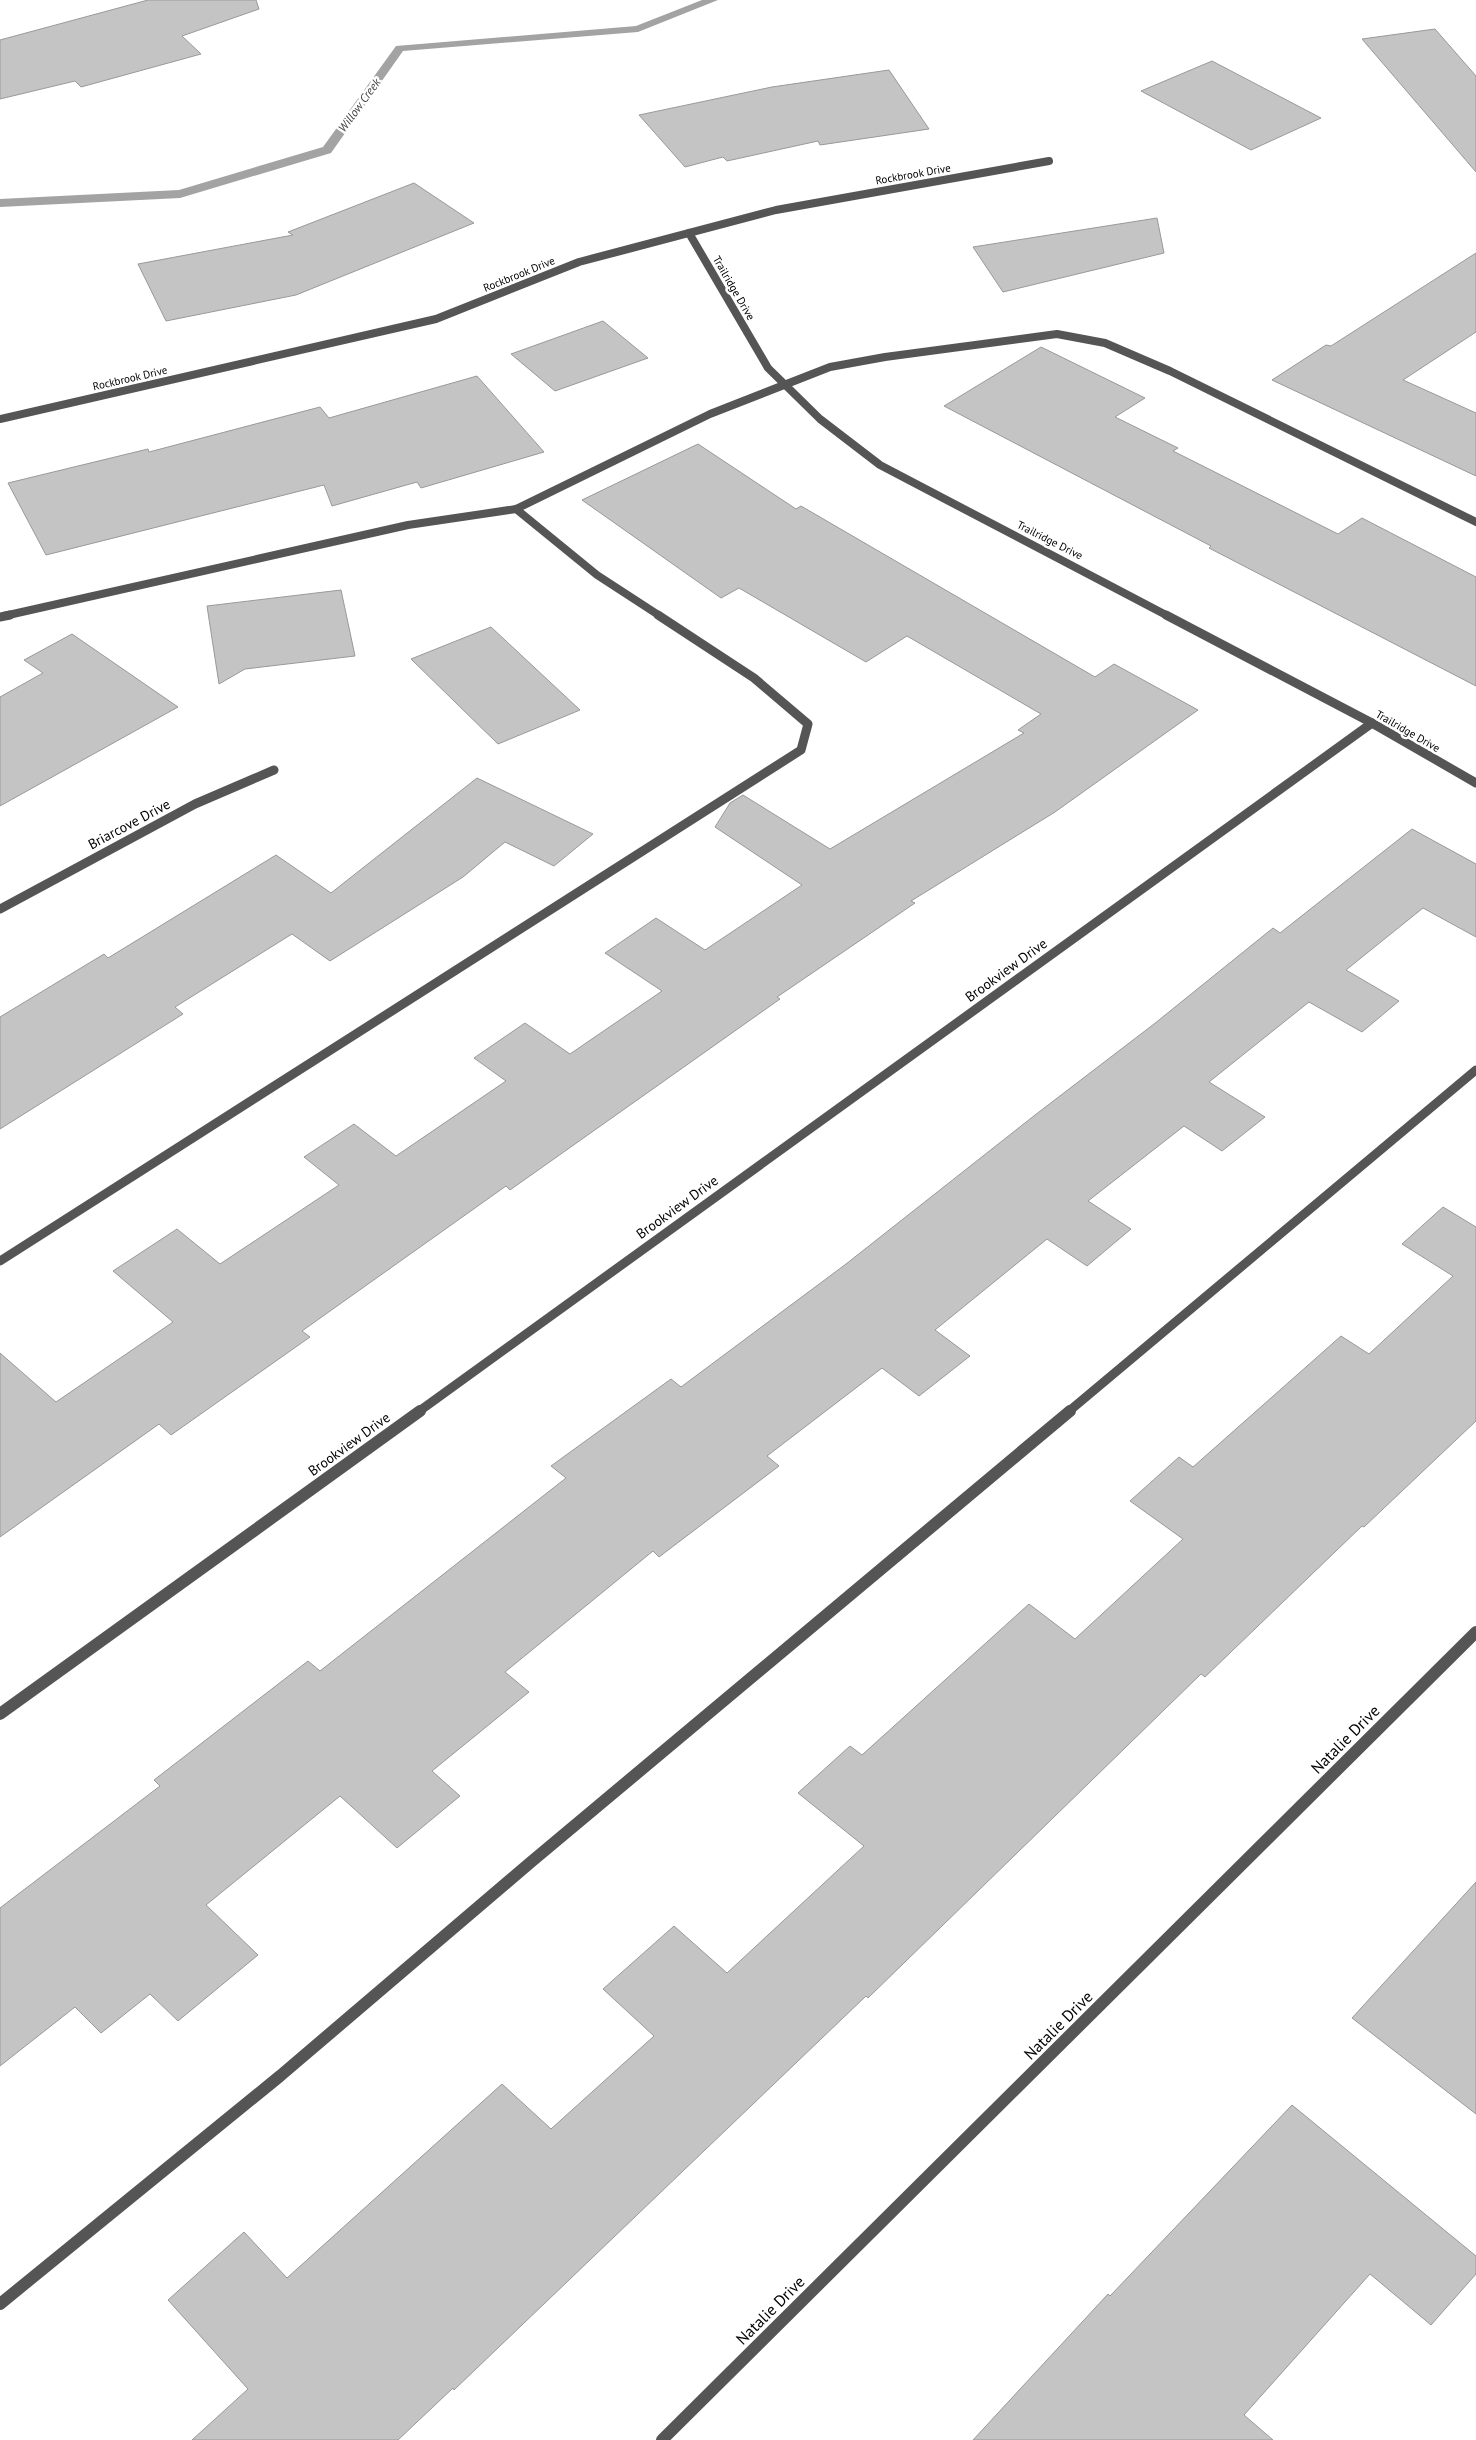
<svg xmlns="http://www.w3.org/2000/svg" width="1476" height="2440" font-family="'PT Sans',sans-serif">
	<style>
		.lines { fill: none; stroke-linecap: round; stroke-linejoin: round }
		.stream { fill: #a3a3a3; fill-rule: evenodd }
		.building { fill: #c4c4c4; stroke: #999 }
		.lane-far2 { stroke: #555; stroke-width: 8 }
		.lane-far1 { stroke: #555; stroke-width: 9 }
		.lane { stroke: #555; stroke-width: 12 }
		.street-far2 { stroke: #555; stroke-width: 8 }
		.street-far1 { stroke: #555; stroke-width: 9 }
		.street { stroke: #555; stroke-width: 12 }
		.labels { text-anchor: middle; dominant-baseline: central; stroke-width: 5; stroke-linejoin: round; paint-order: stroke }
		.far-street-label { font-size: 11px; fill: #000; stroke: #fff }
		.far-water-label { font-size: 12px; font-style: italic; fill: #444; stroke: #fff }
		.street-label { font-size: 14px; fill: #000; stroke: #fff }
		.near-street-label { font-size: 16px; fill: #000; stroke: #fff }
	</style>
	<rect width="100%" height="100%" fill="#fff"/>
	<g class="lines">
		<!-- stream -->
		<polygon class="stream" points="702,0 718,0 638,32 403,51 331,153 180,198 0,207 0,199 179,190 323,147 396,46 636,26"/>
	</g>
	<!-- building -->
	<g class="building">
		<polygon points="148,0 256,0 259,9 182,36 201,54 81,87 75,81 0,99 0,40"/>
		<polygon points="1435,29 1476,76 1476,172 1362,39"/>
		<polygon points="1212,61 1321,118 1251,150 1141,91"/>
		<polygon points="889,70 929,129 820,145 818,141 727,161 723,157 685,167 639,115 772,87"/>
		<polygon points="414,183 474,223 296,295 166,321 138,264 293,235 288,232"/>
		<polygon points="1157,218 1164,253 1003,292 973,247"/>
		<polygon points="1476,253 1476,332 1403,380 1476,413 1476,476 1272,380 1326,345 1331,346"/>
		<polygon points="603,321 648,358 555,391 511,354"/>
		<polygon points="1041,347 1145,398 1115,417 1178,448 1173,451 1338,534 1362,518 1476,577 1476,686 1209,548 1211,546 944,406"/>
		<polygon points="477,376 544,452 421,488 417,482 332,506 324,485 46,555 8,483 148,449 149,452 320,407 329,418"/>
		<polygon points="698,444 796,509 801,506 1095,677 1114,664 1198,710 1055,812 911,901 915,903 777,997 780,999 510,1190 506,1186 302,1331 310,1337 171,1435 159,1424 0,1537 0,1353 56,1402 173,1322 113,1271 177,1229 220,1264 339,1185 304,1157 354,1124 396,1156 506,1081 474,1058 525,1023 570,1054 662,991 605,953 656,918 705,950 802,885 715,827 730,803 743,795 830,849 1024,733 1018,730 1041,714 907,636 866,662 739,588 721,598 582,500"/>
		<polygon points="341,590 355,656 245,669 219,684 207,606"/>
		<polygon points="491,627 580,710 498,744 411,659"/>
		<polygon points="72,634 178,707 0,806 0,697 43,673 24,660"/>
		<polygon points="477,778 593,834 554,866 505,842 463,877 330,961 292,934 175,1007 183,1014 0,1129 0,1017 104,954 108,958 276,855 331,893"/>
		<polygon points="1412,829 1476,864 1476,937 1423,908 1346,970 1399,1001 1362,1032 1309,1002 1209,1082 1265,1117 1222,1151 1184,1126 1088,1201 1131,1229 1087,1266 1047,1239 935,1330 970,1356 919,1396 882,1368 767,1456 779,1466 659,1557 653,1551 505,1672 529,1692 432,1771 460,1796 397,1848 340,1796 206,1905 258,1955 178,2021 150,1994 101,2033 75,2007 0,2066 0,1908 160,1786 154,1780 308,1661 320,1671 566,1478 551,1466 671,1379 681,1387 846,1264 1035,1115 1154,1024 1273,928 1280,933"/>
		<polygon points="1443,1207 1476,1227 1476,1421 1364,1527 1362,1526 1205,1677 1201,1674 868,1998 866,1996 454,2390 453,2388 398,2440 192,2440 248,2389 168,2300 244,2232 287,2278 502,2084 551,2129 654,2036 603,1989 674,1926 727,1973 864,1846 798,1793 850,1746 862,1755 1029,1604 1075,1639 1183,1539 1130,1501 1179,1457 1193,1467 1341,1336 1369,1354 1453,1276 1402,1244"/>
		<polygon points="1476,1882 1476,2114 1352,2018"/>
		<polygon points="1292,2105 1476,2256 1476,2274 1431,2325 1370,2274 1244,2415 1273,2440 973,2440 1108,2294 1110,2296"/>
	</g>
	<g class="lines">
		<!-- lane-far2 -->
		<g class="lane-far2">
			<polyline points="516,509 597,575 660,616"/>
			<polyline points="4,616 408,525 516,509 710,414 830,367 885,357 1057,334 1105,343 1170,371 1476,522"/>
		</g>
		<!-- lane-far1 -->
		<g class="lane-far1">
			<polyline points="0,617 10,615"/>
			<polyline points="0,1261 801,750 808,724 754,678 658,615"/>
			<polyline points="1068,1412 1476,1070"/>
		</g>
		<!-- lane -->
		<polyline class="lane" points="0,2304 280,2076 531,1862 1070,1411"/>
		<!-- street-far2 -->
		<g class="street-far2">
			<polyline points="689,233 768,368 820,419 880,465 1168,616"/>
			<polyline points="0,419 436,319 579,262 776,210 1049,161"/>
		</g>
		<!-- street-far1 -->
		<g class="street-far1">
			<polyline points="1166,615 1372,723 1476,783"/>
			<polyline points="0,909 195,804 274,770"/>
			<polyline points="418,1412 1372,723"/>
		</g>
		<!-- street -->
		<g class="street">
			<polyline points="0,1714 420,1411"/>
			<polyline points="662,2440 1476,1632"/>
		</g>
	</g>
	<g class="labels">
		<!-- far-street labels -->
		<g class="far-street-label">
			<text transform="translate(913 174) rotate(-10)">Rockbrook Drive</text>
			<text transform="translate(519 274) rotate(-22)">Rockbrook Drive</text>
			<text transform="translate(734 288) rotate(60)">Trailridge Drive</text>
			<text transform="translate(130 378) rotate(-13)">Rockbrook Drive</text>
			<text transform="translate(1050 540) rotate(27)">Trailridge Drive</text>
			<text transform="translate(1408 731) rotate(30)">Trailridge Drive</text>
		</g>
		<!-- far-water labels -->
		<g class="far-water-label">
			<text transform="translate(359 105) rotate(-54)">Willow Creek</text>
		</g>
		<!-- street labels -->
		<g class="street-label">
			<text transform="translate(129 824) rotate(-28)">Briarcove Drive</text>
			<text transform="translate(1006 970) rotate(-36)">Brookview Drive</text>
			<text transform="translate(677 1207) rotate(-36)">Brookview Drive</text>
			<text transform="translate(349 1444) rotate(-36)">Brookview Drive</text>
		</g>
		<!-- near-street labels -->
		<g class="near-street-label">
			<text transform="translate(1345 1739) rotate(-45)">Natalie Drive</text>
			<text transform="translate(1058 2025) rotate(-45)">Natalie Drive</text>
			<text transform="translate(770 2310) rotate(-45)">Natalie Drive</text>
		</g>
	</g>
</svg>
